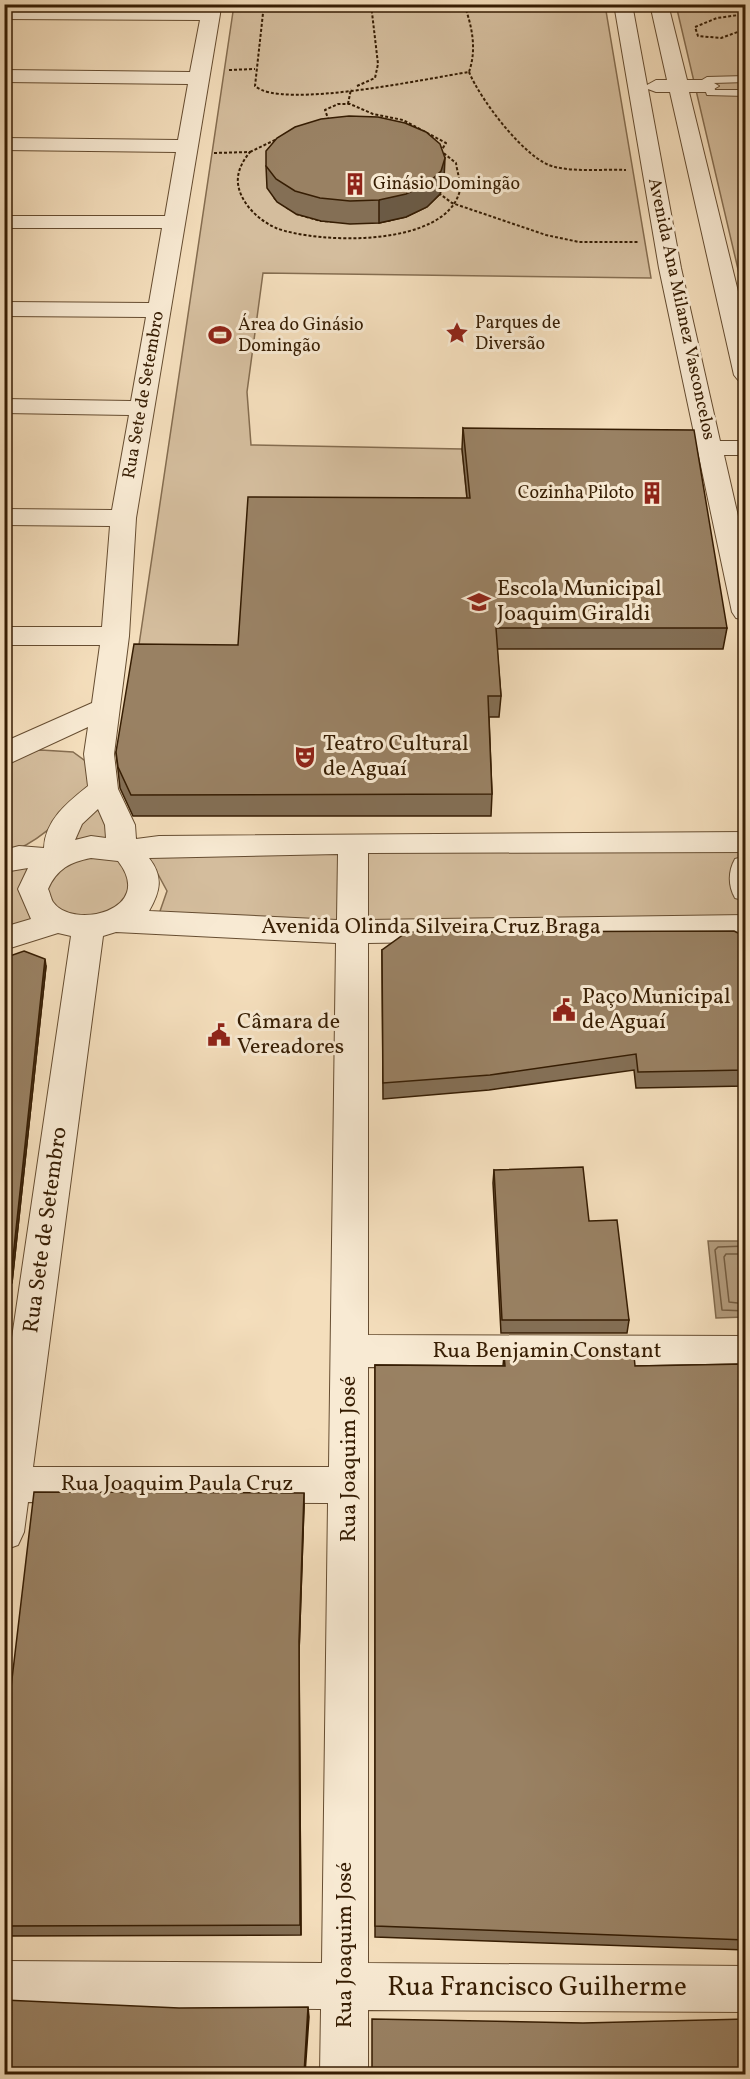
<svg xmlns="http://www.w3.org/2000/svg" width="750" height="2079" font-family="Vollkorn,serif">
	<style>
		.green { fill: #d4bd9d; stroke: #856d50; stroke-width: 1.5 }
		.water { fill: #b39c7d; stroke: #81694c; stroke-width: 1.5 }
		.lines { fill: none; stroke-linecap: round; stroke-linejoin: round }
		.shore { stroke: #745c40; stroke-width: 1.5 }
		.service-casing { stroke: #664d31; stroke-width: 2 }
		.minor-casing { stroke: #664d31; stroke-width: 2 }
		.path { stroke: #361d03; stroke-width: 2; stroke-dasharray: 3 2; stroke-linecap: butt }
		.service { fill: #f8ead3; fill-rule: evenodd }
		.minor { fill: #f8ead3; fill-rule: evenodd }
		.wall { fill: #846f55; stroke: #361d03; stroke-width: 1.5 }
		.shaded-wall { fill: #6b5a45; stroke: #361d03; stroke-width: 1.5 }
		.building { fill: #998163; stroke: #361d03; stroke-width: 1.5 }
		.labels { text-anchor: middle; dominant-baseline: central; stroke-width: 6; stroke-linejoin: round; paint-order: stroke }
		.far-poi-label { font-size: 18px; fill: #361d03; stroke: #f8ead3; text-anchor: start }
		.far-street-label { font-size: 18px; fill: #361d03; stroke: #f8ead3 }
		.poi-label { font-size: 22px; fill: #361d03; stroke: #f8ead3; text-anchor: start }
		.street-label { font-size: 22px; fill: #361d03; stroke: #f8ead3 }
		.near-street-label { font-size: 27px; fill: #361d03; stroke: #f8ead3 }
	</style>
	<rect width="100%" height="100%" fill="#f4debc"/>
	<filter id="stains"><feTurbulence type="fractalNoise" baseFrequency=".00333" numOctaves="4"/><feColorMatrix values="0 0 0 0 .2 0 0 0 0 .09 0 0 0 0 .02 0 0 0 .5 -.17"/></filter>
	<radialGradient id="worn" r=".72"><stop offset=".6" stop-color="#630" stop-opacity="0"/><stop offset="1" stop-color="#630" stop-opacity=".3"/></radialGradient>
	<!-- green -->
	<g class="green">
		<polygon points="234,5 605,5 651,278 263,273 247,392 251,445 462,449 469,519 240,665 136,665"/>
		<polygon points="676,5 745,5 745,299"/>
		<path d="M41 750 73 752 88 763 91 789C66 814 39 844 5 854V764L23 752Z"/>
		<polygon points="102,798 117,842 61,838"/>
		<polygon points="745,844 740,886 745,902 745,921 352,928 159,914 167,891 146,852"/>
		<polygon points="116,853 143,875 106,922 44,907 52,864"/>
		<polygon points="36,858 46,923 5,935 5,864"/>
	</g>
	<!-- water -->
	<polygon class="water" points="708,1241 745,1241 745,1317 716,1318"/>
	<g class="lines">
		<!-- shore -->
		<g class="shore">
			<polyline points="746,1246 718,1247 715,1250 722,1310 746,1311"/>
			<polyline points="746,1254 726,1254 724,1257 729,1302 746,1304"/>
		</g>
		<!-- service casing -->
		<g class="service-casing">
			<polygon id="service" points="746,76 746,82 713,83 715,90 746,90 746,96 707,95 702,80 707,77"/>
		</g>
		<!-- minor casing -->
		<g class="minor-casing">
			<g id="minor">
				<path d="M203 4H221L220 14 136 518 129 636 114 754 118 789 135 825 136 839 159 836 746 832V852L368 853V920L746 915V937L368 943V1335L746 1336V1368L368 1367V1963L746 1966V2012L368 2010V2074H320L321 2009 4 2007V1961L322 1963 328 1503 28 1502 24 1532 18 1545 4 1550V1392L71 936 58 933 4 950V927L31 919 18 889 28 868 4 872V850L19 846 44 848C45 820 68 802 88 786L84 754 88 727 4 766V742L92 703 100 645H4V627H102L110 526 4 525V509L112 510 129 415 4 413V399L131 401 146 317 4 316V302L149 303 162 228H4V216H165L176 152 4 150V138L178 140 188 84 4 82V70L190 72 200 20 4 19V7L202 8ZM98 809 105 825 106 838 91 836 75 840 82 824ZM338 854 337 920 149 911C160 892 164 877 149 858ZM91 858 118 861C157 911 72 930 53 902 51 899 50 893 48 889 57 869 70 862 91 858ZM116 932 336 943 329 1467H33L103 936Z"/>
				<polygon points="614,4 632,4 647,85 656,80 667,80 650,4 668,4 687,80 709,80 719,86 709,92 689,92 746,324 746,382 738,380 734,375 670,92 656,92 648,89 681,268 720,441 746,441 746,455 724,455 746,551 746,620 736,618 732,612 659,268"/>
				<path d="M746 856V901L735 898C728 886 728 871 735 859Z"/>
			</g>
		</g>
		<!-- path -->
		<g class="path">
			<path d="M264 4 255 86C282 110 429 78 469 72 477 49 472 26 464 4"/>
			<polyline points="746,14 717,18 695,27 698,36 721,38 746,29"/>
			<polyline points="229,70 255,69"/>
			<path d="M469 72C480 99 526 161 555 167 577 172 604 169 626 170"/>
			<polyline points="357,86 375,78 378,64 371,4"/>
			<polyline points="348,104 351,89"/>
			<polyline points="250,152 279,138"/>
			<path d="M214 153 250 152C237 168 233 183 245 202 252 213 263 222 276 228 317 244 447 248 460 190 461 183 457 171 456 163L441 151 446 143 403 120 373 114 350 104H338L325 110 329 121"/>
			<polyline points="444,178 440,194 452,203 546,235 579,242 638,242"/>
			<polyline points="274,198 290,210"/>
			<polyline points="296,214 321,221 368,223"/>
			<polyline points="388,221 416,211 440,194"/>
		</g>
		<!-- service -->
		<use href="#service" class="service"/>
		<!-- minor -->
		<use href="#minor" class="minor"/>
	</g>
	<!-- wall -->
	<g class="wall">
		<polygon points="266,166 444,180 440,194 427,207 406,217 379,223 350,224 321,221 296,214 277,202 267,188"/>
		<polygon points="463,428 727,628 723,649 497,649 501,696 499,717 489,717 492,794 491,816 133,816 120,788 116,752 238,645 467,498 462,449"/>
		<polygon points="746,937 746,1086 636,1088 634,1070 489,1090 383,1099 382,950"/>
		<polygon points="4,958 46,966 12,1283 4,1284"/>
		<polygon points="494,1170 589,1221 629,1320 627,1333 501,1333 493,1183"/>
		<polygon points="504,1355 635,1366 746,1364 746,1950 375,1937 375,1365 503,1366"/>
		<polygon points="304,1505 299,1653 301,1935 4,1936 4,1747"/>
	</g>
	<!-- shaded-wall -->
	<g class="shaded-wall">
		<polygon points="445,158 444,180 440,194 427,207 406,217 379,223 379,200"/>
		<polygon points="45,959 46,966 12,1283 11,1276"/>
		<polygon points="304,1493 304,1505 299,1653 301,1935 299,1641"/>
		<polygon points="308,2007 309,2017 305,2074 304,2074"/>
	</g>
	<!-- building -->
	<g class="building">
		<polygon points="349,116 378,117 405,123 426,132 440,144 445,158 441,171 427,184 406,194 379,200 350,201 320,198 295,191 276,179 266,166 266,151 277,138 295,127 321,119"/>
		<polygon points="463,428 694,430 727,628 496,628 501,696 488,696 492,794 131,795 118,767 116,752 134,644 238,645 248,497 470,498"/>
		<polygon points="734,931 746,937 746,1070 638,1072 636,1054 490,1075 383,1083 382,950 407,932"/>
		<polygon points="24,951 45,959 11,1276 4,1277 4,958"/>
		<polygon points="583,1167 589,1221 617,1220 629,1320 502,1320 494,1170"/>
		<polygon points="504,1355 634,1355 635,1366 746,1364 746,1940 375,1926 375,1365 505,1366"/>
		<polygon points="34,1492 304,1493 299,1641 300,1925 4,1926 4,1747"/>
		<polygon points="4,2000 179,2008 308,2007 304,2074 4,2074"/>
		<polygon points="372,2019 583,2023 746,2019 746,2074 372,2074"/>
	</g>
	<!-- icons -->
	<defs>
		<g id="building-bare" transform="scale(1.8)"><path d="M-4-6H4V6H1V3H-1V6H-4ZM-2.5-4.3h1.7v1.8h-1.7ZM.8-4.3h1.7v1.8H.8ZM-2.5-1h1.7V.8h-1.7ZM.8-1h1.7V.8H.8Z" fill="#8f2418" stroke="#f8ead3" stroke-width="2.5" paint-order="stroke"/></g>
		<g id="sight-bare" transform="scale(1.8)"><path d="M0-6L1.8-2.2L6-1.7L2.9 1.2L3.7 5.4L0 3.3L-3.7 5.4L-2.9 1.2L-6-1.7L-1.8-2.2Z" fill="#8f2418" stroke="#f8ead3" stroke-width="2.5" paint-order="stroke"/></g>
		<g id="stadium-bare" transform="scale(1.8)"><path d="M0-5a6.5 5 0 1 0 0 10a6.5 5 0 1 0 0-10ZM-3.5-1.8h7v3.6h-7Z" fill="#8f2418" stroke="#f8ead3" stroke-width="2.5" paint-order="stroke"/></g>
		<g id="school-bare" transform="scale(1.8)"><path d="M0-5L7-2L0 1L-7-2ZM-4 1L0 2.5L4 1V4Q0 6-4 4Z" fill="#8f2418" stroke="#f8ead3" stroke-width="2.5" paint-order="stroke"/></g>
		<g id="theatre-bare" transform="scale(1.8)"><path d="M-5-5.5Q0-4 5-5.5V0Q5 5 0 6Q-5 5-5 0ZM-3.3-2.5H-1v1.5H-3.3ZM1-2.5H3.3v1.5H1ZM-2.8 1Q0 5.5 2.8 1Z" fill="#8f2418" stroke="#f8ead3" stroke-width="2.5" paint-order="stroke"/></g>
		<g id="civic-bare" transform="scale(1.8)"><path d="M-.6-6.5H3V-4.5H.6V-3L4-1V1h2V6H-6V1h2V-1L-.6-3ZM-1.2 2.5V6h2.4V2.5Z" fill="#8f2418" stroke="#f8ead3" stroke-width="2.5" paint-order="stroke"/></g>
	</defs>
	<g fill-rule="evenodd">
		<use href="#building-bare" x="355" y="184"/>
		<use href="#sight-bare" x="457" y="333"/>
		<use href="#stadium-bare" x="220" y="335"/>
		<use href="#building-bare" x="652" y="493"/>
		<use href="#school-bare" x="479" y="602"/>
		<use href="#theatre-bare" x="305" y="757"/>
		<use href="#civic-bare" x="564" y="1010"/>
		<use href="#civic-bare" x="219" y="1035"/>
	</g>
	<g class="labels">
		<!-- far-poi labels -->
		<g class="far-poi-label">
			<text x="373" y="184">Ginásio Domingão</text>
			<text x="475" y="323">Parques de<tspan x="475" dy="21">Diversão</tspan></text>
			<text x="238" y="325">Área do Ginásio<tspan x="238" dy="21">Domingão</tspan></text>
			<text x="634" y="493" text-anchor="end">Cozinha Piloto</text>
		</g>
		<!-- far-street labels -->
		<g class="far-street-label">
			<text transform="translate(681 309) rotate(78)">Avenida Ana Milanez Vasconcelos</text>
			<text transform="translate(144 395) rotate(-80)">Rua Sete de Setembro</text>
		</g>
		<!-- poi labels -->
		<g class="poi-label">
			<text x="497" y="589">Escola Municipal<tspan x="497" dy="25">Joaquim Giraldi</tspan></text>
			<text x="323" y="744">Teatro Cultural<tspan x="323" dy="25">de Aguaí</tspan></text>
			<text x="582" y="997">Paço Municipal<tspan x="582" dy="25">de Aguaí</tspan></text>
			<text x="237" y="1022">Câmara de<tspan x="237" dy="25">Vereadores</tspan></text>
		</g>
		<!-- street labels -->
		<g class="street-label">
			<text x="431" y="927">Avenida Olinda Silveira Cruz Braga</text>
			<text transform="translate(46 1230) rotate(-82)">Rua Sete de Setembro</text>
			<text x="547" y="1351">Rua Benjamin Constant</text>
			<text transform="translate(349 1459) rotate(-90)">Rua Joaquim José</text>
			<text x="177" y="1484">Rua Joaquim Paula Cruz</text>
			<text transform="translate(345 1945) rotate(-90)">Rua Joaquim José</text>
		</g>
		<!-- near-street labels -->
		<g class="near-street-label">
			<text x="537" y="1988">Rua Francisco Guilherme</text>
		</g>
	</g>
	<!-- margin -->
	<rect width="750" height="2079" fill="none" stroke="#f4debc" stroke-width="24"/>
	<rect x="6" y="6" width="738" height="2067" fill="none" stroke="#361d03" stroke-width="3"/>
	<rect x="12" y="12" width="726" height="2055" fill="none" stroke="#361d03" stroke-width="1.5"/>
	<rect width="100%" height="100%" filter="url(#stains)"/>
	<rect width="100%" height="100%" fill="url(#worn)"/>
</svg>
